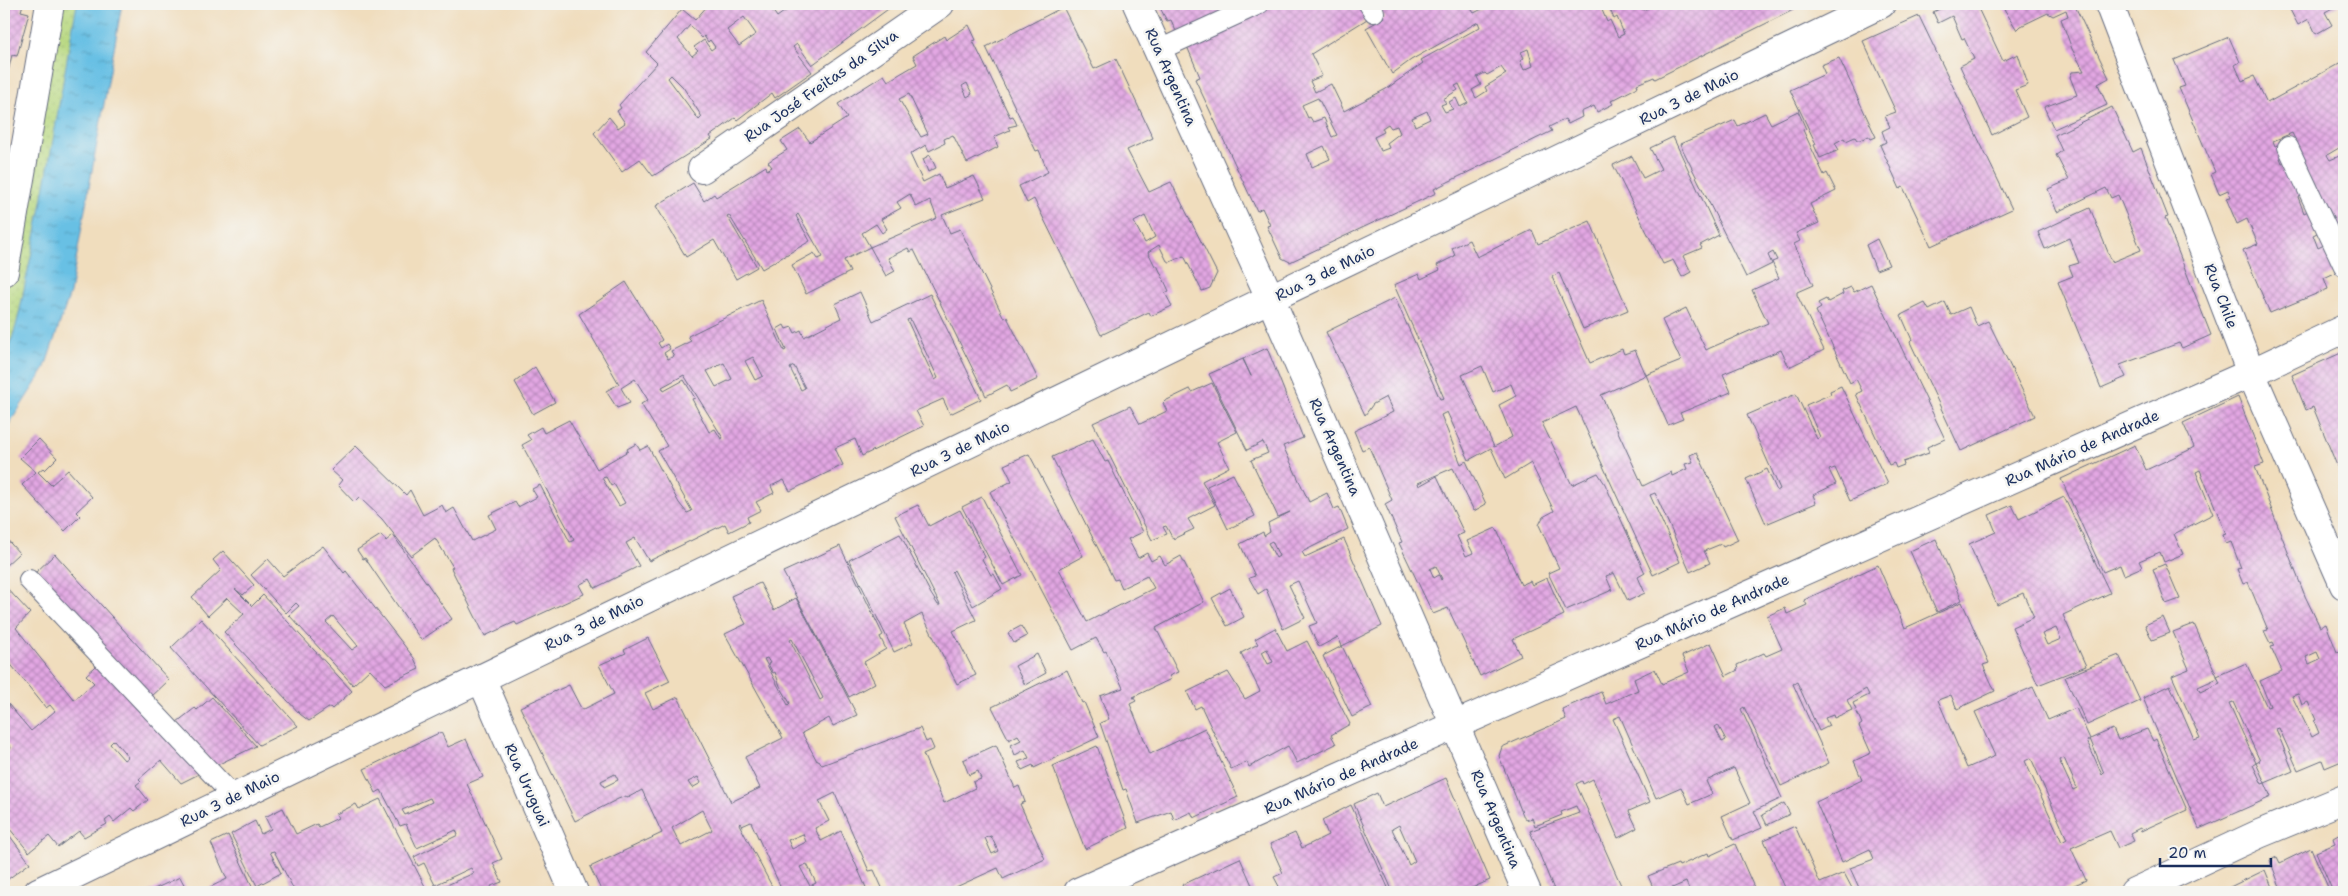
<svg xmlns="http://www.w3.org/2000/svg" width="2348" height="896" font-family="'Shantell Sans',sans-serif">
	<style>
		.park { fill: url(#park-dots); stroke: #69846e }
		.water { fill: url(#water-ripples); stroke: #4178a1 }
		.building { fill: url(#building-cross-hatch); fill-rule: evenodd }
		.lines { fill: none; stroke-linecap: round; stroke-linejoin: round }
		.service-casing { stroke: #666c7f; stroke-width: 22 }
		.minor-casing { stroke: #666c7f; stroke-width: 30 }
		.service { stroke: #fff; stroke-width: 20 }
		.minor { stroke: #fff; stroke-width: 28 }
		.labels { text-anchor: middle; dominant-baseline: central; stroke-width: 5; stroke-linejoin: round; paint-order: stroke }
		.street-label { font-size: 15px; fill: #1b2f5e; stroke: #f6f6f2 }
	</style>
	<defs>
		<pattern id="park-dots" width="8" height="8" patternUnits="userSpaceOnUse" patternTransform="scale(1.25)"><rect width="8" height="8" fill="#b7d87f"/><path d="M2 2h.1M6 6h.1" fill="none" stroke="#9dba70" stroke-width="1.8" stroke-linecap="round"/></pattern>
		<pattern id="water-ripples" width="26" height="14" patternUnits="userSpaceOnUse" patternTransform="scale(1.25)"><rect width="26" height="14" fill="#67c0e4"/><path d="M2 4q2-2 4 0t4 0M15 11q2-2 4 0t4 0" fill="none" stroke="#549cbc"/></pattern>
		<pattern id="building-cross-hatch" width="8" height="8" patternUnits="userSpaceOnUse" patternTransform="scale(1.25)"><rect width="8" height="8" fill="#e3a7e3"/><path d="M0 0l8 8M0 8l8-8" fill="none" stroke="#b788bb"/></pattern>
	</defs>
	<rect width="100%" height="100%" fill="#f6f6f2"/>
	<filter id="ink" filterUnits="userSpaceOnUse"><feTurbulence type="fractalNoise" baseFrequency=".02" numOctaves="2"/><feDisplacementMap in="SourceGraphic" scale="10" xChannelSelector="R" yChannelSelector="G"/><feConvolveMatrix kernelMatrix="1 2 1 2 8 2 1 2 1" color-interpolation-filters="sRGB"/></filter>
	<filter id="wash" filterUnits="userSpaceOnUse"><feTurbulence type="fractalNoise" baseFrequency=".0096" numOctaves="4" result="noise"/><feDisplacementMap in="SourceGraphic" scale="20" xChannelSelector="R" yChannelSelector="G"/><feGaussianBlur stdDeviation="1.12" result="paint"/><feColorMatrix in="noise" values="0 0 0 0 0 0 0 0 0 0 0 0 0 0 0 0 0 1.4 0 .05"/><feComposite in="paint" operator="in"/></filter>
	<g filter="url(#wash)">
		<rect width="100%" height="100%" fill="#f0ddbd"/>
		<!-- park -->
		<polygon class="park" points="50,4 111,4 4,420 4,273"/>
		<!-- water -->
		<path class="water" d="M77 4H122L70 293 44 370 4 432V355C18 332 21 301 27 275 47 185 60 94 77 4Z"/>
		<g id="blocks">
			<!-- building -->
			<g class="building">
				<polygon points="4,4 23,4 21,11 29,13 17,56 12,55 5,84"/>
				<path d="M709 4H768L777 17 795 4H895L812 65 797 44 793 47 812 72 775 98 772 93 737 120 735 118 710 136 712 139 653 176 640 159 622 172 594 133 609 117 618 128 625 123 617 111 621 108 619 105 657 63 646 52 682 9 695 20ZM744 17 756 34 739 46 727 30ZM690 25 702 38 704 36 708 42 710 40 715 47 711 50 704 40 694 47 698 51 692 56 678 39ZM671 75 683 87 702 117 699 120 668 78Z"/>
				<polygon points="1158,4 1247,4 1179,38 1171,20 1167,21"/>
				<path d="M1270 4H1365L1372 16 1311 54 1322 76 1310 81 1315 92 1331 84 1344 111 1386 89 1423 63 1421 60 1480 27 1478 22 1411 60 1392 74 1366 28 1384 18 1376 4H1468L1474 13 1488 6 1487 4H1635L1637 6 1640 4 1643 10 1648 8 1647 4H1805L1655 79 1654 77 1637 84 1638 87 1611 101 1613 104 1597 112 1594 106 1581 112 1582 117 1568 124 1565 119 1549 127 1552 131 1450 181 1434 189 1436 193 1290 262 1282 258 1267 226 1270 225 1262 208 1257 211 1195 79 1200 77 1186 44ZM1609 7 1614 19 1617 17 1624 34 1618 37 1610 20 1607 22 1602 10ZM1528 49 1533 66 1524 70 1520 61 1524 58 1521 52ZM1501 67 1506 74 1485 87 1487 91 1476 98 1472 90 1481 85 1477 77 1485 73 1487 75ZM1459 84 1468 103 1460 107 1456 98 1449 102 1453 109 1445 112 1441 105 1446 103 1443 99 1458 90 1455 86ZM1318 98 1337 135 1332 137 1324 118 1313 122 1310 117 1308 118 1302 105ZM1427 111 1430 119 1415 126 1412 118ZM1388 124 1391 128 1397 126 1400 133 1387 143 1389 148 1381 151 1374 137 1384 132 1382 128ZM1324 146 1330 159 1312 167 1307 154Z"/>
				<polygon points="1951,4 1976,4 2003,61 2018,54 2028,85 2015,90 2027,117 1992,135 1960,66 1974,59 1964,38 1962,39 1952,16 1938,23 1933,12"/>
				<polygon points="2001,4 2079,4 2075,6 2109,78 2098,84 2107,105 2054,129 2044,107 2077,95 2070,77 2072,72 2084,71 2072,49 2061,19 2068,16 2066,10 2053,16 2048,13 2021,26 2017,30"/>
				<polygon points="2287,4 2340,4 2325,12 2332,25 2316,34 2309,19 2298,25"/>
				<path d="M1063 7 1094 69 1116 59 1153 138 1127 150 1149 192 1171 182 1217 273 1210 288 1202 291 1184 256 1170 262 1167 261 1159 245 1148 252 1155 266 1157 265 1169 291 1165 293 1172 306 1151 316 1149 312 1101 335 1034 199 1027 203 1019 186 1048 172 1039 150 1036 151 986 47ZM1145 216 1155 237 1145 243 1134 222Z"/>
				<polygon points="1919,16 2012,209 1931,246 1903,187 1900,189 1880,145 1886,142 1882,131 1890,127 1885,116 1896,112 1863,41"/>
				<path d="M969 25 976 40 973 41 1010 117 1013 116 1017 125 1008 127 1010 130 994 137 998 147 967 163 953 135 944 139 945 143 929 151 926 145 910 154 923 182 939 174 945 188 974 176 985 198 942 215 950 233 960 229 1004 318 1007 317 1038 379 1010 392 1007 385 986 396 914 250 910 252 908 248 888 258 895 271 886 276 870 247 844 260 850 272 806 294 792 265 814 253 818 259 823 257 798 214 796 216 810 241 762 269 729 215 727 216 757 267 736 279 714 240 686 257 656 206 693 183 704 201 714 194 716 197 766 166 767 170 772 167 768 162 787 150 781 141 800 129 810 142 847 118 838 104 884 75 888 81 917 64 913 56 944 36 946 40ZM967 83 972 94 967 97 962 86ZM909 94 928 134 921 137 899 99ZM910 194 916 207 930 200 937 218 870 247 862 233 876 224 882 233 887 229 881 219 901 208 897 202Z"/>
				<polygon points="2229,37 2240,62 2235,65 2242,81 2254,76 2267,103 2344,61 2344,145 2327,155 2330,160 2344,154 2344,244 2290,144 2296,141 2292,133 2273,141 2275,146 2284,142 2286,156 2280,158 2282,163 2291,160 2305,194 2298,197 2304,213 2312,209 2321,231 2313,235 2318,248 2326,244 2339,271 2324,278 2328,289 2270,313 2243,250 2258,244 2247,219 2237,224 2226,198 2231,197 2228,190 2219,194 2211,174 2215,172 2179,88 2185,86 2174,60"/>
				<polygon points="1839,58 1876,137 1871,139 1869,136 1860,140 1857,140 1855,137 1846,141 1844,138 1835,143 1839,150 1820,158 1814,145 1816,144 1790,90 1825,74 1821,65"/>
				<polygon points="2112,107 2133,152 2141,148 2168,217 2165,218 2211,335 2182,348 2179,343 2120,365 2126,377 2101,388 2058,282 2073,276 2069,266 2079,263 2069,238 2045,249 2038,232 2090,208 2112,262 2141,250 2118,195 2111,198 2106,188 2057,212 2048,189 2069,180 2056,155 2062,151 2055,135"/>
				<polygon points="1798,111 1806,129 1803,130 1824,175 1827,173 1836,191 1810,204 1819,223 1796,233 1800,241 1794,244 1813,285 1797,292 1797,295 1824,350 1789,367 1781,350 1723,374 1731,392 1680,413 1683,419 1668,425 1646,375 1681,361 1662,320 1686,308 1706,350 1710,348 1768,323 1752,290 1779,278 1772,262 1777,260 1773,252 1768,255 1772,264 1746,277 1680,144 1735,120 1738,126 1765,113 1771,124"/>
				<polygon points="1673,137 1719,235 1700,245 1702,248 1683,256 1691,272 1682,277 1673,260 1663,264 1613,165 1632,156 1643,178 1661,169 1650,148"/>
				<polygon points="930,155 936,168 928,172 923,159"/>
				<path d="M1590 221 1628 310 1583 329 1559 273 1552 277 1590 363 1622 349 1624 354 1635 350 1646 375 1601 395 1643 486 1671 472 1672 476 1687 469 1685 464 1693 462 1690 455 1697 452 1738 540 1723 547 1721 544 1704 551 1710 563 1690 572 1655 493 1650 495 1680 562 1653 575 1576 407 1542 423 1572 485 1598 473 1605 484 1645 573 1638 577 1645 593 1628 601 1614 573 1606 576 1612 590 1566 610 1548 573 1559 568 1539 525 1543 517 1554 511 1531 463 1505 479 1491 448 1469 460 1447 412 1441 415 1461 464 1466 461 1486 504 1474 511 1453 468 1418 483 1419 486 1437 476 1464 533 1457 536 1466 556 1473 553 1467 541 1496 528 1521 585 1530 581 1532 585 1547 578 1564 615 1513 639 1521 656 1480 676 1448 608 1433 614 1399 543 1402 542 1385 504 1392 500 1369 447 1362 450 1354 431 1393 412 1386 397 1373 404 1365 415 1326 332 1395 298 1440 399 1444 398 1394 285 1419 274 1421 279 1440 270 1437 265 1455 256 1452 248 1469 240 1477 257 1532 230 1538 244ZM1482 366 1493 392 1511 384 1516 396 1499 405 1512 437 1494 447 1462 375ZM1436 566 1442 579 1441 580 1439 575 1434 578 1430 569Z"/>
				<polygon points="1877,239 1889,265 1876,270 1866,245"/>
				<path d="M626 282 662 340 658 343 661 348 667 344 670 349 664 353 668 359 674 356 671 351 691 341 688 336 761 300 784 351 786 350 777 329 784 325 786 329 792 327 795 333 801 330 804 337 841 318 835 304 860 292 873 321 930 294 981 399 950 414 943 399 916 411 924 426 862 456 855 439 835 448 843 465 790 491 784 480 771 486 774 493 756 502 761 510 747 517 749 522 729 532 725 524 649 561 635 538 626 543 639 566 595 588 590 579 579 585 584 594 517 625 515 622 485 636 451 568 453 567 435 538 411 556 382 519 359 497 354 502 338 485 342 480 331 470 356 446 406 495 410 490 423 515 442 505 446 513 454 508 472 541 496 529 489 515 515 502 518 507 537 497 532 489 540 485 570 542 574 540 522 445 531 440 527 435 541 427 544 433 569 420 597 469 628 451 627 449 636 444 640 450 648 446 679 503 687 513 692 511 658 451 667 446 641 404 648 400 635 379 621 388 630 403 617 408 606 391 619 384 579 314ZM910 319 938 378 935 380 907 320ZM753 357 763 376 755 380 745 361ZM724 363 732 379 716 387 707 371ZM794 366 805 388 801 390 790 368ZM684 375 723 438 721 439 715 429 709 432 692 399 695 398 684 380 664 391 662 387ZM606 477 611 486 614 484 625 503 619 506 602 478Z"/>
				<polygon points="1871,284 1945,439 1927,447 1929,453 1903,462 1904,465 1896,468 1894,463 1889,465 1856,394 1862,391 1856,379 1850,383 1816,311 1821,308 1818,303 1826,299 1828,302 1843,294 1842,291 1851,287 1854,292"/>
				<polygon points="1945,302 1951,315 1969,307 1977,326 1988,321 2035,416 1961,451 1910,342 1912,340 1901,315 1925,303 1929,310"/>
				<path d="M1267 348 1303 438 1283 446 1309 502 1327 493 1334 509 1339 507 1348 529 1302 552 1305 557 1344 539 1382 626 1342 646 1372 707 1352 717 1323 656 1342 646 1338 637 1319 647 1309 626 1317 623 1298 581 1289 585 1305 618 1283 629 1266 589 1258 594 1249 578 1255 576 1240 544 1263 532 1264 536 1270 532 1268 523 1290 512 1278 517 1251 460 1268 453 1263 442 1247 450 1209 374 1243 359 1251 376 1243 359ZM1272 541 1279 556 1276 558 1268 543Z"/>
				<polygon points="2341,353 2344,361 2344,477 2342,478 2313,407 2306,410 2292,375"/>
				<polygon points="535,367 555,402 533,414 515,382"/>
				<polygon points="1212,383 1237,432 1217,442 1229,467 1202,481 1215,505 1188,519 1194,529 1173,539 1166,526 1163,527 1167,534 1152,540 1093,423 1130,406 1140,424 1167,411 1163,403 1165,401 1190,389 1192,392"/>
				<polygon points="1841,386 1888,484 1850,501 1835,468 1829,470 1836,484 1813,495 1816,503 1766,524 1746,479 1767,469 1777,491 1780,489 1747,415 1796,394 1817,439 1820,437 1806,405 1831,394 1830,391"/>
				<path d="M2238 397 2264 464 2255 467 2305 596 2320 627 2326 624 2337 652 2341 651 2344 661V760L2325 768 2322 760 2298 770 2279 728 2276 729 2293 771 2265 783 2271 797 2199 829 2143 698 2170 685 2194 740 2200 738 2172 676 2189 669 2173 632 2194 624 2218 678 2198 687 2200 692 2220 683 2217 676 2246 663 2267 707 2270 706 2260 681 2282 671 2271 647 2275 646 2273 642 2270 643 2264 631 2268 630 2248 582 2243 584 2237 569 2241 568 2231 542 2226 544 2223 535 2226 534 2200 470 2196 472 2213 514 2174 534 2183 554 2164 562 2160 552 2139 561 2142 567 2124 575 2120 565 2103 572 2061 479 2135 445 2146 470 2187 451 2194 447 2183 423ZM2317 652 2320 659 2309 664 2306 657ZM2298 694 2302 705 2308 702 2316 720 2314 721 2319 733 2312 737 2292 696ZM2233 702 2260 761 2256 763 2229 703ZM2256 763 2265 783 2262 784 2253 765Z"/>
				<polygon points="39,439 57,458 45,470 43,468 38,472 51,485 68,470 92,497 76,512 80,516 65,531 22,485 36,472 20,458"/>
				<polygon points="1093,439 1105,462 1108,461 1143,532 1128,539 1138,558 1147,553 1151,561 1160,556 1165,565 1181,556 1204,602 1156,628 1178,672 1169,676 1171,679 1133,697 1136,701 1130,704 1150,754 1205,728 1238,797 1194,818 1191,812 1174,820 1171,811 1138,823 1126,789 1123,790 1100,723 1109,719 1100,696 1123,688 1106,651 1104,652 1096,638 1073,650 990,492 1012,481 1004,465 1029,454 1083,556 1059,569 1087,622 1154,588 1147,576 1122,588 1118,579 1114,580 1052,457"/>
				<polygon points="1233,474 1255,516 1228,529 1207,486"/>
				<polygon points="982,497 1022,575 1003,585 962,507"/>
				<path d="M2064 497 2110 593 2063 615 2086 666 2038 685 2012 627 2034 617 2023 593 1997 605 1969 544 1996 532 1989 515 2012 505 2019 519ZM2056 628 2061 639 2047 645 2042 634Z"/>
				<polygon points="918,505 929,526 960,510 985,557 982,559 991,575 994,574 1002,589 973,606 954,570 952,572 976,620 953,631 976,675 957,684 922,614 904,624 913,643 894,652 849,560 900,534 931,594 938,605 940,605 895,516"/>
				<polygon points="381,535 386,541 393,535 452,619 421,640 365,558 363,559 357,550"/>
				<polygon points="4,536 19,553 4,567"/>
				<polygon points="1936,539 1962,600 1937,612 1910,551"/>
				<path d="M323 546 344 573 346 571 414 658 419 669 385 685 370 669 353 685 289 615 299 606 296 603 286 613 251 575 268 559 283 576ZM333 616 358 646 352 650 326 622Z"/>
				<polygon points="840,546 883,635 880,637 886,649 864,662 875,683 849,697 783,572"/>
				<polygon points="223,551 254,585 243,595 235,589 252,606 263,595 352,691 332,709 330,707 309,721 300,714 224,632 244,614 227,598 208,616 192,597 221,570 213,560"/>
				<polygon points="55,554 169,680 149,699 33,575"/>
				<polygon points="2165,564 2180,599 2166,604 2153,569"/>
				<path d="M1878 565 1905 628 1962 602 1989 663 1983 665 1995 691 1957 709 1951 695 1938 700 1967 768 1995 756 1975 712 2033 687 2048 720 2076 708 2090 739 2087 741 2102 775 2104 773 2090 739 2113 729 2118 740 2147 729 2153 741 2156 739 2187 810 2141 831 2140 828 2130 833 2134 841 2118 848 2110 831 2071 848 2086 880 2058 892H1861L1850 868 1874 859 1870 849 1842 862 1816 802 1862 780 1854 761 1871 753 1859 726 1862 724 1853 703 1869 695 1866 689 1847 700 1852 710 1834 718 1833 715 1825 718 1829 726 1819 731 1797 682 1793 684 1829 763 1781 786 1744 707 1741 709 1782 798 1754 811 1762 828 1733 840 1722 816 1750 803 1734 768 1706 781 1712 794 1689 804 1681 787 1656 798 1620 716 1613 719 1650 802 1629 811 1637 828 1618 838 1593 779 1583 784 1582 781 1576 784 1624 892H1555L1530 831 1579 813 1576 806 1561 812 1562 815 1535 826 1532 818 1525 820 1499 756 1502 747 1566 719 1562 709 1601 692 1606 704 1638 690 1634 679 1655 669 1662 684 1689 672 1682 656 1711 643 1726 676 1738 670 1737 665 1764 653 1766 656 1782 649 1767 616 1785 608 1787 614 1807 605 1804 600ZM1718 725 1726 740 1722 742 1715 727ZM2031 758 2067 839 2062 842 2025 761ZM2064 758 2077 788 2073 790 2059 760Z"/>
				<path d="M760 583 774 610 796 598 857 715 833 726 829 718 802 733 817 761 819 760 822 765 920 728 926 742 930 740 934 749 923 754 944 803 975 788 973 782 981 779 978 771 969 775 963 760 996 745 1015 788 1019 786 1025 802 1020 804 1045 859 1003 879 998 868 945 892H884L874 870 869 871 835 793 819 801 829 821 815 828 821 841 841 831 868 892H783L751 822 742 826 740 823 739 824 775 892H743L741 890 738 892H602L590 867 662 833 642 790 627 798 626 796 618 799 575 821 520 707 569 685 582 710 614 694 599 665 626 653 624 650 648 638 670 681 645 693 653 709 678 697 731 802 760 788 745 757 783 738 725 634 746 624 731 596ZM792 639 823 698 820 700 790 640ZM767 658 770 663 768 664 773 673 775 672 780 686 790 703 788 705 764 659ZM615 774 618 780 604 787 601 781ZM698 777 701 783 692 788 688 782ZM702 810 712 830 681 846 672 828ZM803 834 806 842 792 849 788 840ZM991 836 998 851 992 854 985 838ZM807 864 816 883 810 886 800 867Z"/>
				<path d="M4 585 30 613 16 628 74 700 94 683 86 675 103 660 201 773 181 783 161 760 139 779 141 781 136 785 148 800 134 811 131 808 114 822 110 817 105 821 107 824 84 837 79 831 58 847 49 836 29 852 4 822V790L8 786 4 781V755L11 748 4 739V708L8 704 31 731 55 711 50 705 46 708 4 656ZM114 740 128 757 124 760 110 744Z"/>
				<polygon points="1230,588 1244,617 1227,626 1212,598"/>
				<polygon points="2163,617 2170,633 2152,640 2145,625"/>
				<polygon points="201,619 298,726 259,745 214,696 171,648"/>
				<polygon points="1021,626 1027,636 1014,643 1008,633"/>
				<path d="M1275 628 1287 651 1307 641 1350 724 1331 735 1336 744 1297 763 1288 746 1249 767 1247 762 1231 769 1201 706 1195 709 1187 692 1228 672 1245 699 1260 691 1241 653 1258 644 1255 639ZM1267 649 1273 662 1268 664 1262 652Z"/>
				<polygon points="1037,654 1046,673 1025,685 1015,666"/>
				<polygon points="2119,655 2140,701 2087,725 2065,677"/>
				<polygon points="1067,670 1082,703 1084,702 1099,737 1034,768 1033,765 1022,770 1018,762 1029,758 1025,750 1015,755 1011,745 1021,740 1018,735 1009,740 992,707"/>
				<polygon points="212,697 256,746 215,766 177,722 195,708 197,710"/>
				<path d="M441 732 448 747 466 739 483 777 467 784 502 859 493 863 502 882 491 886 494 892H431L474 873 471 868 435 885 424 863 418 866 414 857 458 835 456 830 417 848 406 824 400 826 381 790 376 793 364 769ZM430 798 432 802 405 815 402 810Z"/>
				<polygon points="1097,746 1128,828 1085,849 1053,766"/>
				<path d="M1446 778 1490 880 1463 892H1393L1354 804 1377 793 1383 807ZM1399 825 1415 861 1409 865 1392 829Z"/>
				<polygon points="380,799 428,892 295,892 274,851 270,852 281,873 257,886 231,834 255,821 261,834 271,829 265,817 283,808 296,834 317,824 319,827 338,818 336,814 356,804 359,809"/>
				<polygon points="1784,803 1790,814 1767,825 1762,815"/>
				<polygon points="1351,805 1390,892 1282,892 1274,877 1283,873 1270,844 1295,833 1302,848 1328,835 1322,820"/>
				<polygon points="1795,826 1820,883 1844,873 1854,892 1787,892 1764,840"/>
				<polygon points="4,828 30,863 4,882"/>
				<polygon points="2344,832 2344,892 2333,892 2316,852 2335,844 2333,838"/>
				<polygon points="228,835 255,892 200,892 227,879 211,843"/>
				<polygon points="1735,844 1756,892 1690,892 1686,882 1663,892 1655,892 1648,876 1678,864 1679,866 1708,853 1709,856"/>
				<polygon points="2311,848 2330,892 2282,892 2270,860 2277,857 2280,863"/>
				<polygon points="1240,858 1255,892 1185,892 1182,885"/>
				<polygon points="2265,870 2274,892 2230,892 2228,888"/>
				<polygon points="180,877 188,892 148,892"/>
			</g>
		</g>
	</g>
	<g filter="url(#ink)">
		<use href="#blocks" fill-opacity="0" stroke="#666c7f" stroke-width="1"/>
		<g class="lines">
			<!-- service casing -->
			<g class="service-casing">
				<g id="service">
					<polyline points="1369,4 1374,12"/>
					<polyline points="1159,50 1259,4"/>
					<polyline points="2288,147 2344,266"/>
					<polyline points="29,580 234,797"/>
				</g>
			</g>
			<!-- minor casing -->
			<g class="minor-casing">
				<g id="minor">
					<polyline points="1137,4 1271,300 1527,892"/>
					<polyline points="2109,4 2251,373 2344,585"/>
					<polyline points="702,169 940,4"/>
					<polyline points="4,272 50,4"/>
					<polyline points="481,678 574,892"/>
					<polyline points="38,892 1881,4"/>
					<polyline points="1078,892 2251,373 2344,329"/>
					<polyline points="2134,892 2259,834 2344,799"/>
				</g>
			</g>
			<!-- service -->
			<use href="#service" class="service"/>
			<!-- minor -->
			<use href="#minor" class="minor"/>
		</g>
	</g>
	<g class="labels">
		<!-- street labels -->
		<g class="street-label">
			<text transform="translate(1171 77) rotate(66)">Rua Argentina</text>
			<text transform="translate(821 86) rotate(-35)">Rua José Freitas da Silva</text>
			<text transform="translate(1689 97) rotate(-26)">Rua 3 de Maio</text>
			<text transform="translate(1325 273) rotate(-26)">Rua 3 de Maio</text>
			<text transform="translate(2221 296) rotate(69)">Rua Chile</text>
			<text transform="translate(1335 447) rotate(66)">Rua Argentina</text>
			<text transform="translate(2082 448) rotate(-24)">Rua Mário de Andrade</text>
			<text transform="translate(960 449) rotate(-26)">Rua 3 de Maio</text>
			<text transform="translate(1712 612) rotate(-24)">Rua Mário de Andrade</text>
			<text transform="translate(594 623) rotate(-26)">Rua 3 de Maio</text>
			<text transform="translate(1341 776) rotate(-24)">Rua Mário de Andrade</text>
			<text transform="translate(527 785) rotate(66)">Rua Uruguai</text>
			<text transform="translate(230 799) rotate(-26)">Rua 3 de Maio</text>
			<text transform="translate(1496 819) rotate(67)">Rua Argentina</text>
		</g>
	</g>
	<!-- margin -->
	<rect width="2348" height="896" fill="none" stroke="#f6f6f2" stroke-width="20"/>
	<!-- scale -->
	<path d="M2160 858v8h111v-8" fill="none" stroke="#1b2f5e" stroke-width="2.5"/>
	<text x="2168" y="858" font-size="15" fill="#1b2f5e" stroke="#f6f6f2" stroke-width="4" paint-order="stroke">20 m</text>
</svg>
